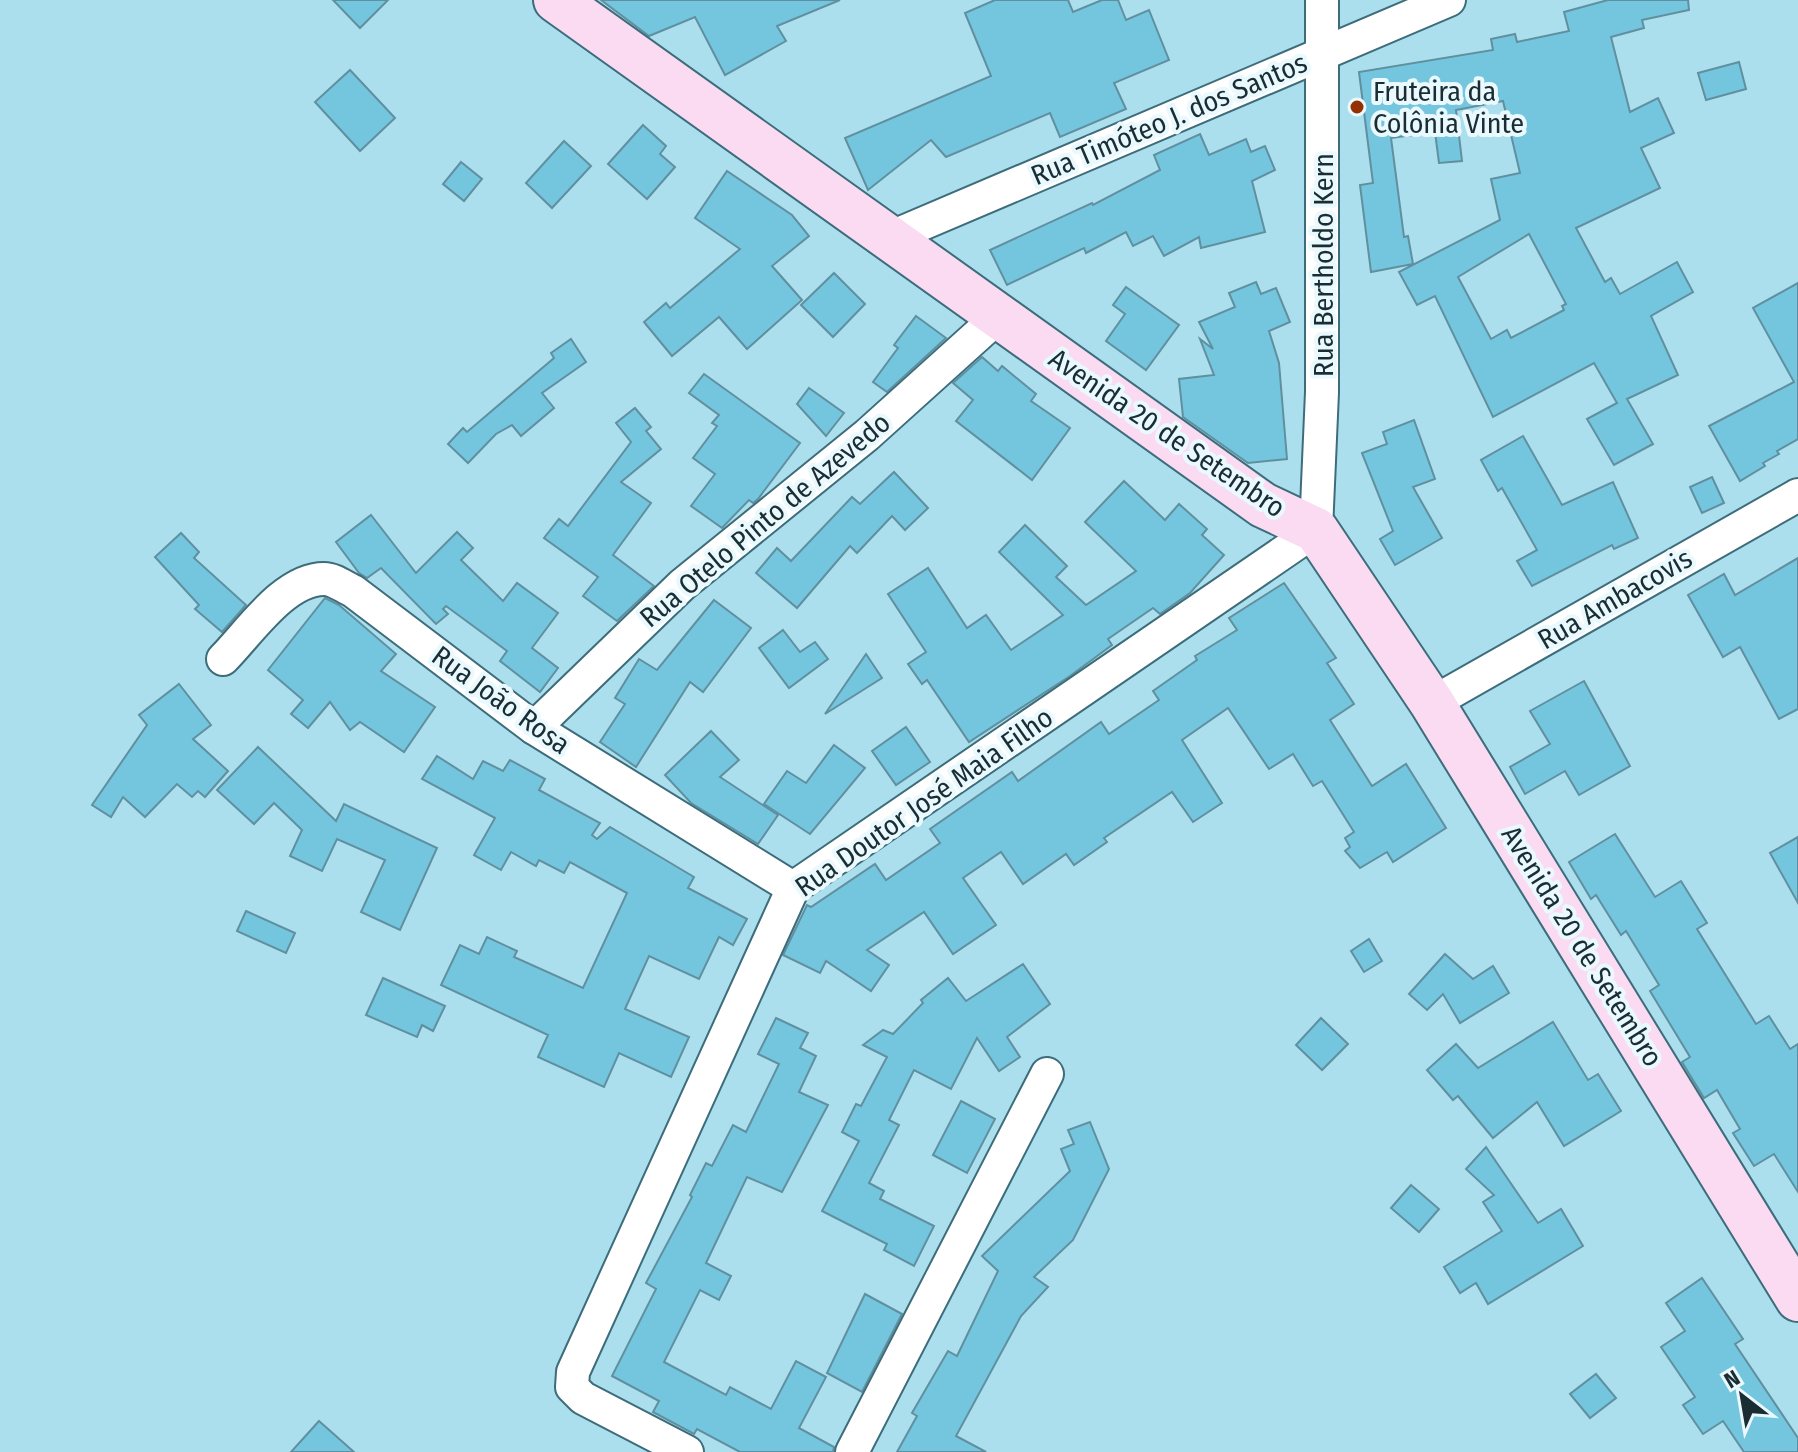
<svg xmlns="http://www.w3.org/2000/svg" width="1798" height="1452" font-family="'Fira Sans Condensed',sans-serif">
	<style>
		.building { fill: #74c6de; stroke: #60909f; stroke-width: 2; fill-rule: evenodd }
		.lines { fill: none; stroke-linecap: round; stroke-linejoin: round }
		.street-casing { stroke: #3d6c7a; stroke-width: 36 }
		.secondary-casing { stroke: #3d6c7a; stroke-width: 48 }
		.street { stroke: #fff; stroke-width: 32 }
		.secondary { stroke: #fadbf1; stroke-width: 44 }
		.poi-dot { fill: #953002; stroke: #eaf9fe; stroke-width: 3 }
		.labels { text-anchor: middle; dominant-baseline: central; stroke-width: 8; stroke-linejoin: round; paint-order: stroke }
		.poi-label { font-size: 28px; fill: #192d33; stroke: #eaf9fe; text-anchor: start }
		.street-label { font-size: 28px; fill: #192d33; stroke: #eaf9fe }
	</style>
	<rect width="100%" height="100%" fill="#acdfee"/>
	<!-- building -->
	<g class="building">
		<polygon points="333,0 388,0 360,28"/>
		<polygon points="601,0 840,0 777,26 786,41 725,75 695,17 649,36"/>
		<polygon points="995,0 1068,0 1073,12 1102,0 1118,0 1126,20 1149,10 1169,60 1114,83 1126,109 1060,137 1050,113 946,157 931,140 868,190 845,138 991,76 965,13"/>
		<path d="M1608 0H1688L1689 10 1642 20 1644 28 1611 37 1630 112 1658 98 1674 133 1641 148 1660 188 1576 228 1605 282 1611 278 1620 294 1677 262 1693 292 1651 316 1678 375 1627 399 1653 444 1614 465 1587 419 1617 403 1594 363 1493 417 1435 296 1417 305 1399 272 1500 220 1491 179 1520 173 1503 101 1456 110 1462 161 1439 163 1435 132 1391 138 1404 237 1408 236 1413 264 1371 272 1360 185 1373 183 1359 72 1493 50 1491 39 1515 34 1517 42 1569 31 1564 12ZM1529 234 1566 304 1562 306 1564 310 1511 338 1507 330 1491 339 1458 277Z"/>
		<polygon points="1739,62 1746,89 1706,100 1698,73"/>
		<polygon points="350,70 395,118 360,151 315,102"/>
		<polygon points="643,125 666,146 660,154 675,167 647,199 608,164"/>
		<polygon points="1200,134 1209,155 1246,139 1251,152 1265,146 1275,170 1252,181 1265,232 1201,248 1199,237 1164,256 1153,236 1133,246 1126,232 1086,253 1084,248 1007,285 990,250 1092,203 1093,205 1160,170 1154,155"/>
		<polygon points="564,141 591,166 552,208 526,183"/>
		<polygon points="461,162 482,179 464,201 443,184"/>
		<polygon points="727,171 792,215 809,236 772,266 802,300 747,349 719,317 672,356 644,322 666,303 670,308 740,249 695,218"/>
		<polygon points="834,273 865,304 833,337 801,305"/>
		<polygon points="1256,282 1261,294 1276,288 1290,322 1269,331 1279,363 1287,459 1248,463 1183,417 1179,379 1214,375 1200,339 1213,349 1199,322 1235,307 1229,293"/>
		<polygon points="1798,283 1798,439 1777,451 1779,454 1763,463 1765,466 1740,481 1709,426 1794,382 1753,308"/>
		<polygon points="1126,287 1179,325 1146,370 1106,341 1125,314 1113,305"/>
		<polygon points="916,316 946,338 887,392 873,382 898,348 894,345"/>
		<polygon points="571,339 586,362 542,393 554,408 521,436 512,425 496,434 468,463 448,444 463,428 467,432 554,358 551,353"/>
		<polygon points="982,357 998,371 1002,366 1036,394 1031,401 1070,428 1032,480 956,421 973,400 953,383"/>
		<polygon points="704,374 800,443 758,499 753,503 749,500 722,528 691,506 715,474 693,458 717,426 712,423 719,415 689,393"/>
		<polygon points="809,388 844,413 826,436 797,404"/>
		<polygon points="635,408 651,427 646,431 661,449 621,482 651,503 613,555 654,586 617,621 583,596 598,577 544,538 559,519 568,526 631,442 616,423"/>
		<polygon points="1414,420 1435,479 1413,487 1442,538 1395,565 1380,539 1393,531 1362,453 1387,444 1383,432"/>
		<polygon points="1523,436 1562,505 1613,482 1638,538 1614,549 1612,545 1532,586 1517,561 1537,550 1502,488 1498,491 1481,460"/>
		<polygon points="894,472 928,508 905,530 892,516 857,553 850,546 797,608 756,573 777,548 791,561 852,497 860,504"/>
		<polygon points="1712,477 1724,503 1702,513 1690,487"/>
		<polygon points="1124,481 1165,520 1179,504 1207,529 1202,535 1224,555 1190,593 1160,614 1153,608 1108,639 1112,645 1070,676 969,742 927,680 922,684 908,664 926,652 888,594 928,568 967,628 986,615 1011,650 1063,615 999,552 1025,525 1067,566 1056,577 1086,605 1136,571 1085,522"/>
		<polygon points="371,515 416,573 457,532 473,548 461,560 503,601 517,583 558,613 532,648 558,668 540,692 500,661 507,651 446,606 443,609 448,614 436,624 381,568 367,578 359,573 336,542"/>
		<polygon points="181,533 199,552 194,558 246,605 222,632 195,609 199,605 155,557"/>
		<polygon points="1798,558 1798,709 1779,719 1740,647 1723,657 1688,595 1724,574 1735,595"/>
		<polygon points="1284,583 1336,658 1327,663 1354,704 1330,720 1372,786 1406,764 1446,828 1393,862 1387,852 1360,868 1345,851 1350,847 1345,838 1354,832 1322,781 1313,786 1293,754 1269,769 1228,708 1182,740 1222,803 1193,822 1172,792 1104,838 1107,842 1074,865 1066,854 1023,884 1001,852 963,878 996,925 953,954 924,912 867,950 889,965 871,991 826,961 820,973 783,955 807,905 811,907 875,864 886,880 940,843 930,829 1012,772 1018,781 1101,722 1109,734 1159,700 1153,691 1197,660 1195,656 1237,630 1229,618"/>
		<polygon points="325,598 339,605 396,654 381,671 435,707 404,752 360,722 350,730 330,702 308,728 291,714 303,700 268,670"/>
		<polygon points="714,600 751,628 703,692 690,682 636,767 600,742 625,704 615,698 639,659 657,670"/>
		<polygon points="783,630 800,652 815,642 828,659 789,688 759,648"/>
		<polygon points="866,654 882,678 825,714"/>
		<polygon points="1584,681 1630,766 1579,795 1565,771 1525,794 1510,767 1550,744 1530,711"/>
		<polygon points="179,684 211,725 193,739 228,771 205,797 198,791 192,797 177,784 145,817 123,797 111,817 92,805 147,725 139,715"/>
		<polygon points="906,727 930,762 896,785 872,751"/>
		<polygon points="711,731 739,760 720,777 778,815 758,844 691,803 665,775"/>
		<polygon points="834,745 865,768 810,834 764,804 787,771 806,783"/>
		<polygon points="258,747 336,821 344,804 437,848 400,930 361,912 385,860 337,839 322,871 290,856 302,830 274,803 254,824 217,790"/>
		<polygon points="437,756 473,779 483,761 503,771 510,760 545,779 539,790 600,823 592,835 597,839 610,827 694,877 688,888 747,919 733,945 719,937 699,979 649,956 625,1009 689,1037 671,1077 619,1053 604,1087 538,1057 548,1035 441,985 460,945 479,954 487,937 517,951 514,957 583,988 627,893 570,862 564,873 539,860 536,866 511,852 501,870 474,855 495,818 422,779"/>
		<polygon points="1615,834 1655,897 1681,881 1707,923 1697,929 1756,1024 1769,1016 1790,1049 1798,1044 1798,1192 1774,1154 1754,1166 1733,1133 1740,1129 1717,1090 1704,1098 1682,1062 1690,1057 1650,991 1659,985 1626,931 1621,935 1596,895 1591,899 1569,862"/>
		<polygon points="1798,837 1798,903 1770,853"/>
		<polygon points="246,911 295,933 286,953 237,931"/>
		<polygon points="1369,939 1382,961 1364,972 1351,951"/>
		<polygon points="1445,954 1473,979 1493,966 1509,993 1460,1023 1443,994 1427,1010 1409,994"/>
		<polygon points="1023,964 1050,1004 1007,1037 1020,1057 999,1071 977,1038 951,1089 914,1070 889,1120 899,1125 869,1183 884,1191 880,1199 934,1226 914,1266 884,1250 887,1244 822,1211 859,1141 842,1132 856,1104 861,1106 887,1057 863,1045 883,1030 893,1034 923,1003 921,1000 948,978 966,1001"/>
		<polygon points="383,978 445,1006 433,1031 422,1025 417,1037 366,1015"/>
		<polygon points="776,1018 808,1033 800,1048 816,1056 799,1092 828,1105 782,1192 747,1177 706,1263 731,1276 719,1300 700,1290 664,1362 726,1395 730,1387 771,1409 796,1361 826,1377 799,1428 834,1447 833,1452 740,1452 697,1429 694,1434 653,1412 659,1401 612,1376 656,1289 646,1283 692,1197 690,1195 706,1163 712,1166 733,1125 746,1132 779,1064 758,1054"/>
		<polygon points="1321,1018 1348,1044 1322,1070 1296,1045"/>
		<polygon points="1553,1022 1588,1080 1598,1074 1621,1111 1564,1146 1537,1102 1493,1138 1458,1096 1453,1100 1427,1070 1456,1044 1478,1068"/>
		<polygon points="961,1101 995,1119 967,1173 933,1155"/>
		<polygon points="1090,1122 1109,1169 1073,1240 1034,1277 1048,1287 1021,1316 956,1436 986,1452 897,1452 917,1416 912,1413 923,1394 948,1351 957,1356 998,1271 982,1256 1070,1171 1061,1149 1074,1144 1068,1130"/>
		<polygon points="1486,1147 1538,1223 1561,1209 1583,1246 1488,1304 1476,1283 1460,1293 1444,1267 1502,1231 1483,1202 1494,1195 1466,1169"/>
		<polygon points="1411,1185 1439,1209 1419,1232 1391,1208"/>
		<polygon points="1702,1278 1743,1339 1735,1344 1798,1438 1798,1452 1744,1452 1723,1421 1703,1434 1683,1405 1695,1397 1661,1347 1685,1331 1666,1303"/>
		<polygon points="865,1294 902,1314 862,1392 827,1373"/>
		<polygon points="1596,1374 1616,1398 1590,1418 1570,1394"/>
		<polygon points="319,1421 354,1452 291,1452"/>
	</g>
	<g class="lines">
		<!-- street casing -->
		<g class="street-casing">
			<g id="street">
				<polyline points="889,238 1449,0"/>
				<path d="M223 659C249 633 284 579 324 579 334 579 344 587 353 591L534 728 793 888"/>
				<polyline points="1432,703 1798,495"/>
				<polyline points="534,728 682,585 867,435 999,316"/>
				<polyline points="687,1452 583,1398 572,1387 573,1372 793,888 1316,530 1322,392 1322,0"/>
				<polyline points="852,1452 1047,1074"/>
			</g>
		</g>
		<!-- secondary casing -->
		<g class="secondary-casing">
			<polyline id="secondary" points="556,0 1263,505 1316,530 1432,703 1798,1299"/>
		</g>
		<!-- street -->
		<use href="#street" class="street"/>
		<!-- secondary -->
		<use href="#secondary" class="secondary"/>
	</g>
	<!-- markers -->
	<circle class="poi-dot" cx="1357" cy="107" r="8"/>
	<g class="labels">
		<!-- poi labels -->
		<g class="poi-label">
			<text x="1373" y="91">Fruteira da<tspan x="1373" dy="32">Colônia Vinte</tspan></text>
		</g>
		<!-- street labels -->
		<g class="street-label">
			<text transform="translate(1169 119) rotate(-23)">Rua Timóteo J. dos Santos</text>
			<text transform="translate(1323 265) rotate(-90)">Rua Bertholdo Kern</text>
			<text transform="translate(1167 433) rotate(34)">Avenida 20 de Setembro</text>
			<text transform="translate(765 520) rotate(-40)">Rua Otelo Pinto de Azevedo</text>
			<text transform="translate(1615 599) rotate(-30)">Rua Ambacovis</text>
			<text transform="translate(501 700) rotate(36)">Rua João Rosa</text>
			<text transform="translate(924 802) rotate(-35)">Rua Doutor José Maia Filho</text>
			<text transform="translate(1582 946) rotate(58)">Avenida 20 de Setembro</text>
		</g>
	</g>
	<!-- north arrow -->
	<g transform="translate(1742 1396) rotate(329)" stroke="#eaf9fe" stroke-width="6" paint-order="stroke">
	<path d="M0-6L14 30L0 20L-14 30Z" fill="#192d33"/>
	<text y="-12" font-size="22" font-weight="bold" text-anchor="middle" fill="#192d33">N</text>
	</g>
</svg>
